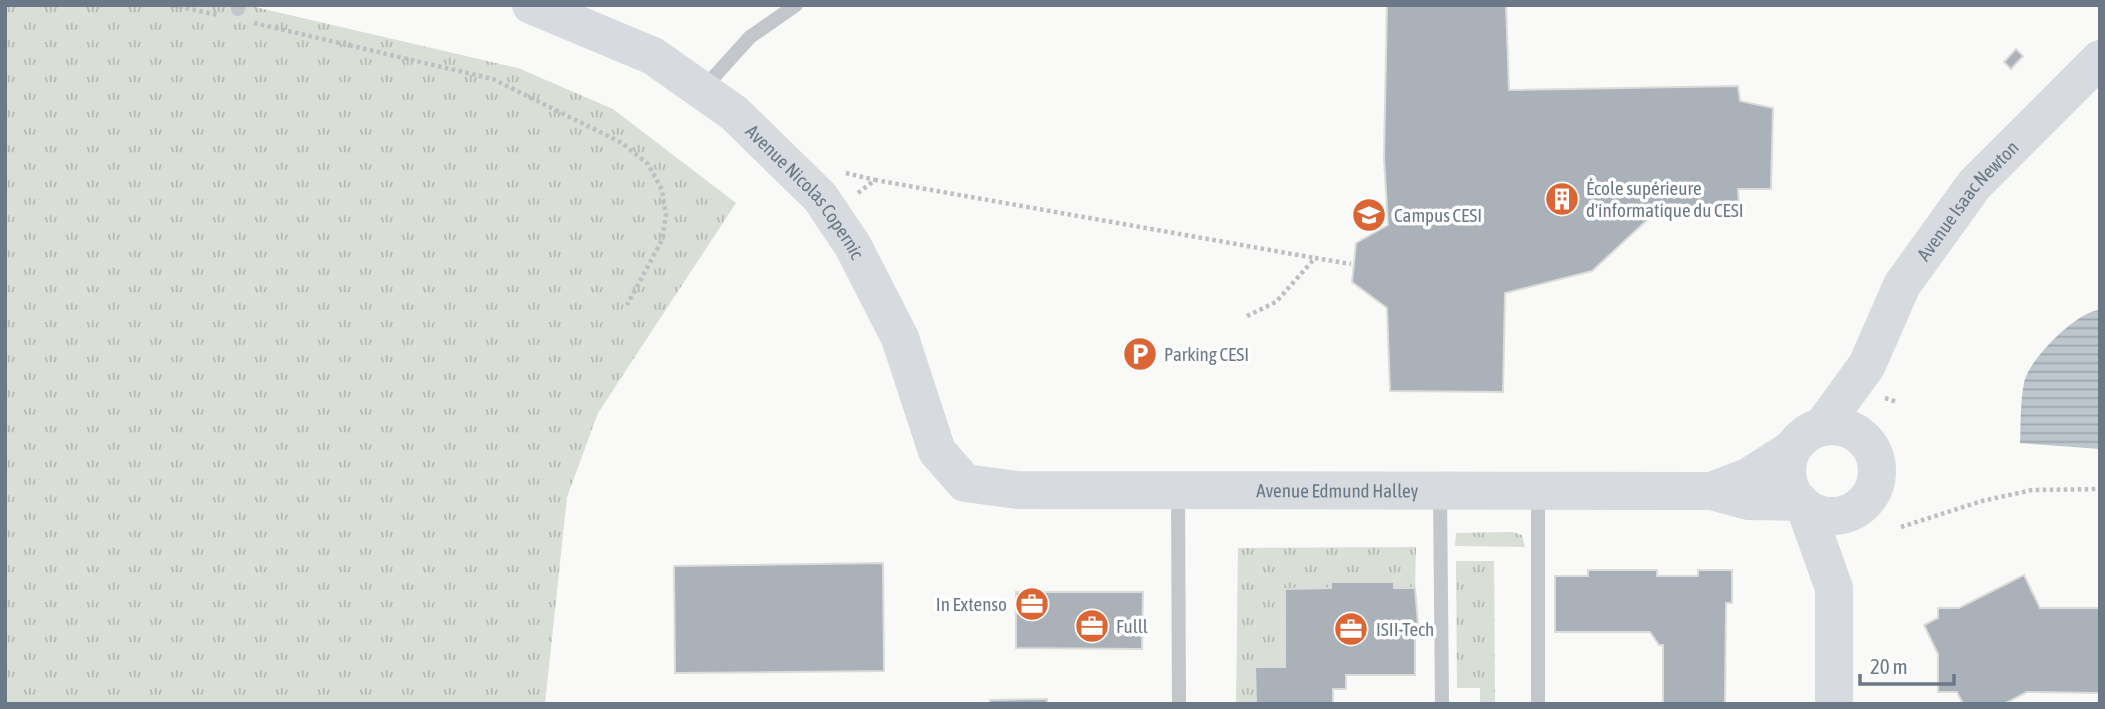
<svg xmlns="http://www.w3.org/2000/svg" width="2105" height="709" font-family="'Asap Condensed',sans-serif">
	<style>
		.grass { fill: url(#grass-tufts) }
		.water { fill: url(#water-rules) }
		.building { fill: #aab1b8; stroke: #dbdbd9; stroke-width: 2 }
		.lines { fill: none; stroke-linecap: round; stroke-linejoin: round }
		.path { stroke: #bdbfc2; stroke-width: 4.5; stroke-dasharray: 3.5 3.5; stroke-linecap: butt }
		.lane { stroke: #c3c6ca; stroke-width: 14 }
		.secondary { stroke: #d7dbdf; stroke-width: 38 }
		.labels { text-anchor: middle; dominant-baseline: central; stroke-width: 7; stroke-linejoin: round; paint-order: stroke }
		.poi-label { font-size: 19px; fill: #6a7887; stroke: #fff; text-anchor: start }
		.street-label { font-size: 19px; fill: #6a7887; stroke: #fff }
	</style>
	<defs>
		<pattern id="grass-tufts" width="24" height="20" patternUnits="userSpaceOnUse" patternTransform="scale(1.75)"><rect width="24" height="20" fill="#d9ded6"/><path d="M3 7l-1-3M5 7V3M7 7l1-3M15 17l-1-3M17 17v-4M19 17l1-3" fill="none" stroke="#b4b9b3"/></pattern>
		<pattern id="water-rules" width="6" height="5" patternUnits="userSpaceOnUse" patternTransform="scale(1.75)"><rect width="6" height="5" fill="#bdc6cc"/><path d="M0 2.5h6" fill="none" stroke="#9ea6ab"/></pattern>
	</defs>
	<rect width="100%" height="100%" fill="#f9f9f7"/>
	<!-- grass -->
	<g class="grass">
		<polygon points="5,5 247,5 518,68 613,109 736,203 598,413 567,497 545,704 5,704"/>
		<polygon points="1512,532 1522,535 1525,547 1455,546 1456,533"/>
		<polygon points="1416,547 1415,588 1285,589 1285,667 1256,667 1256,704 1236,704 1238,548"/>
		<polygon points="1456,561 1494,561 1495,704 1480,704 1480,688 1457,688"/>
	</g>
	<!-- water -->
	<path class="water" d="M2100 310V449L2020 443C2021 424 2020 402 2024 383 2028 360 2077 311 2100 310Z"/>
	<!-- building -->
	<g class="building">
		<polygon points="1387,5 1506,5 1509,90 1738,86 1740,101 1773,108 1771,189 1738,189 1739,210 1658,210 1592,271 1505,293 1503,392 1390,391 1387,308 1352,282 1356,243 1388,225 1384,158"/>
		<polygon points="2016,49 2023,56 2011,69 2004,62"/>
		<polygon points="883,563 884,671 675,673 674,566"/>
		<polygon points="1588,570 1657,570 1657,576 1698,576 1698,570 1732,570 1732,603 1726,603 1725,704 1663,704 1663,645 1659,645 1650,632 1555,632 1555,576 1588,576"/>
		<polygon points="2024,575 2040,608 2100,608 2100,693 2027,692 2004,704 1963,704 1957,692 1938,692 1938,654 1924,625 1938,618 1938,608 1959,608"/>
		<polygon points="1331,582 1394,582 1394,588 1415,588 1419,636 1415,637 1415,675 1346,675 1346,689 1333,689 1333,704 1256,704 1255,667 1285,667 1285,589 1331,588"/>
		<polygon points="1016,592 1143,592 1142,649 1016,648"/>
		<polygon points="1047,699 1047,704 990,704 990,700"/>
	</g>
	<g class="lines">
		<!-- path -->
		<g class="path">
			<polyline points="172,5 218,15"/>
			<polyline points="254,23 493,79 622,143 648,164 662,190 666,215 662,240 627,305"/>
			<polyline points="846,173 875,180"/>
			<polyline points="858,193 875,180 1315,258"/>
			<polyline points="1247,316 1276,302 1315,258 1351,264"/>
			<polyline points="1885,398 1897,402"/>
			<polyline points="1901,527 1982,501 2032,490 2100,489"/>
		</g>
		<!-- lane -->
		<g class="lane">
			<polyline points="238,9 239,5"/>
			<polyline points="703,89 750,37 796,5"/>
			<polyline points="1440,490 1442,704"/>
			<polyline points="1178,492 1179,704"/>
			<polyline points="1538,493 1538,704"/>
		</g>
		<!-- secondary -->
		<g class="secondary">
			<path id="s1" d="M531 5 653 56 734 113 820 197 853 246 900 338 937 451 965 483 1017 490 1711 491 1748 501 1800 502"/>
			<circle cx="1832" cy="471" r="45"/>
			<path id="s2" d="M1822 427 1867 365 1902 285 1974 185 2100 59"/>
			<polyline points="1711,491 1748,477 1792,449"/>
			<polyline points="1805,507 1834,588 1834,704"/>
		</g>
	</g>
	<!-- icons -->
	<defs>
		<g id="building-disc" transform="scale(1.75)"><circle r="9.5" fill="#dc6534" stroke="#fff"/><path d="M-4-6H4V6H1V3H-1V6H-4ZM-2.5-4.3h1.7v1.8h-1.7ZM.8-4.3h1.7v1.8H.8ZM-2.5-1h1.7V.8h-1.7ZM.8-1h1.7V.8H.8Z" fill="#fff"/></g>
		<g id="university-disc" transform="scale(1.75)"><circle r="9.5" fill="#dc6534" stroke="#fff"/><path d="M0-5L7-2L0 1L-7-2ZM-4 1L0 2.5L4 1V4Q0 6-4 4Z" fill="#fff"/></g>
		<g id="parking-disc" transform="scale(1.75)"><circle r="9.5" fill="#dc6534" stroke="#fff"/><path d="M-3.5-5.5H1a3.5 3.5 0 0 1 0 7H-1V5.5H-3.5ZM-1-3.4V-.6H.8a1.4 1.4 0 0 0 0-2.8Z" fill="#fff"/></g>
		<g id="office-disc" transform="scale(1.75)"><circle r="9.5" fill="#dc6534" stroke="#fff"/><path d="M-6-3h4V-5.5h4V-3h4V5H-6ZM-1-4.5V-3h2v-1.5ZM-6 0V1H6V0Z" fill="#fff"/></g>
	</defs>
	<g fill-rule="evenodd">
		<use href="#building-disc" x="1562" y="199"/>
		<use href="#university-disc" x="1369" y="215"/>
		<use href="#parking-disc" x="1140" y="354"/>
		<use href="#office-disc" x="1032" y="604"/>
		<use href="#office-disc" x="1092" y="626"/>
		<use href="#office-disc" x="1351" y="629"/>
	</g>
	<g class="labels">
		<!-- poi labels -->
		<g class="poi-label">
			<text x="1586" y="188">École supérieure<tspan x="1586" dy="22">d'informatique du CESI</tspan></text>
			<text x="1394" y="215">Campus CESI</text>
			<text x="1164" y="354">Parking CESI</text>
			<text x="1007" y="604" text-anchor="end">In Extenso</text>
			<text x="1116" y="626">Fulll</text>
			<text x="1376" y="629">ISII-Tech</text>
		</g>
		<!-- street labels -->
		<g class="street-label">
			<text stroke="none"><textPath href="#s1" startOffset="338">Avenue Nicolas Copernic</textPath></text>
			<text stroke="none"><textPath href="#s2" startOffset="271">Avenue Isaac Newton</textPath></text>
			<text stroke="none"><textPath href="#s1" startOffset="1048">Avenue Edmund Halley</textPath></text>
		</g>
	</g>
	<!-- border -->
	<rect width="2105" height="709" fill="none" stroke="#6a7887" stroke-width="14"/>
	<!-- scale -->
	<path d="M1860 674v10h94v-10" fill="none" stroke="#6a7887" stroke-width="3.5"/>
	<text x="1870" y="674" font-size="21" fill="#6a7887" stroke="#ffffff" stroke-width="5" paint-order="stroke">20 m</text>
</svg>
